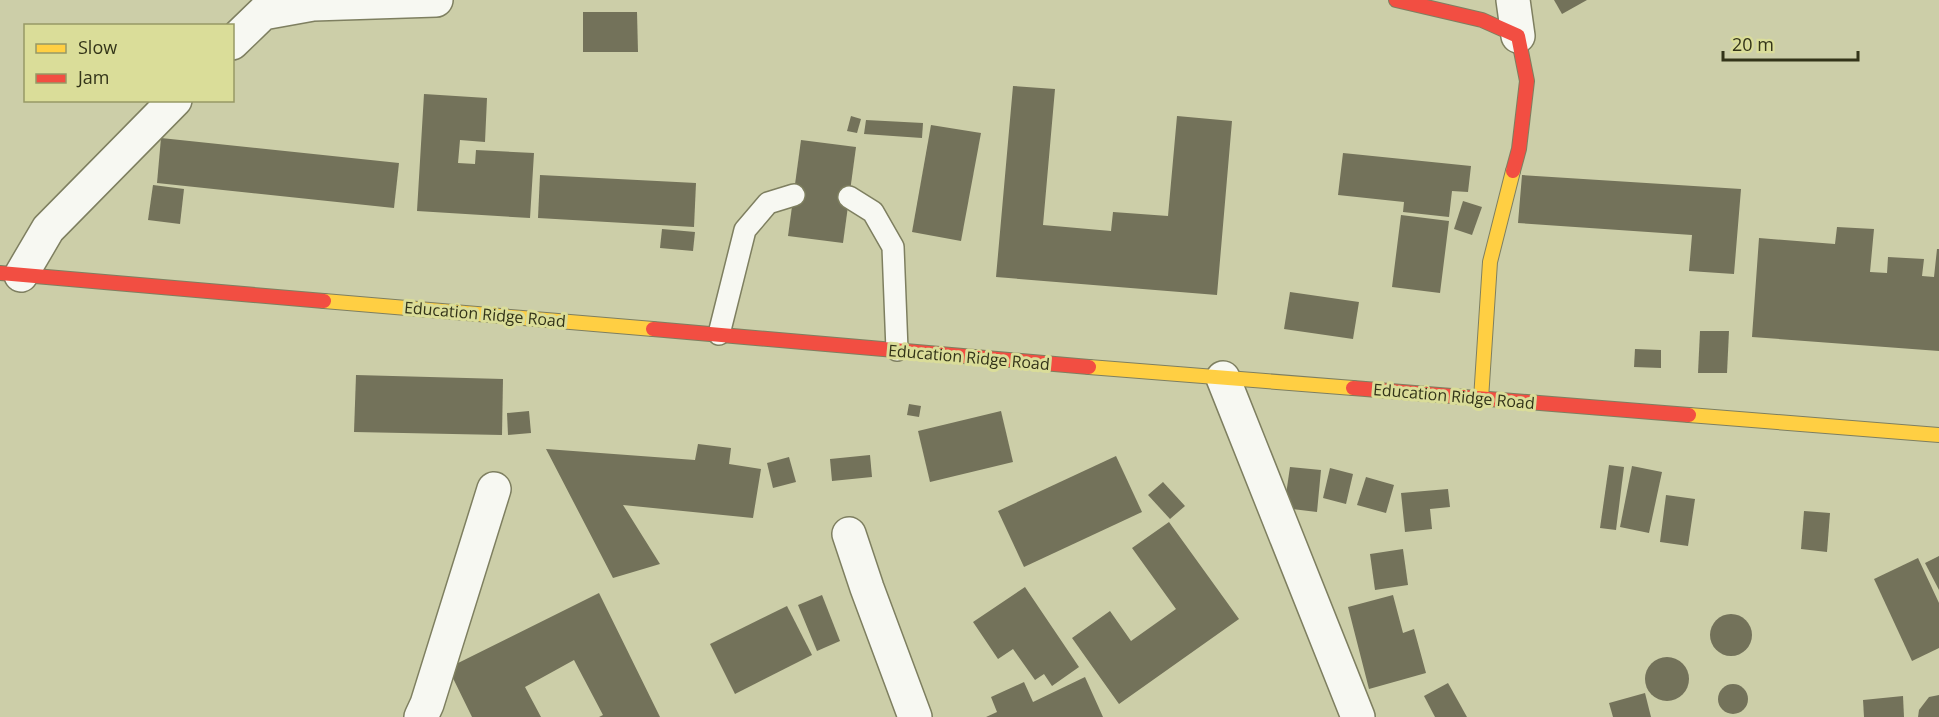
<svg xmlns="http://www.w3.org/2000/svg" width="1939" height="717" font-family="'Open Sans',sans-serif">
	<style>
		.building { fill: #73725a }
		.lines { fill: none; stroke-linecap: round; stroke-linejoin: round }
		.lane-casing { stroke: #7e7f60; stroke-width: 24 }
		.street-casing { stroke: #7e7f60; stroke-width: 36 }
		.slow-casing { stroke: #7e7f60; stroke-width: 16 }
		.jam-casing { stroke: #7e7f60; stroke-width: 16 }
		.lane { stroke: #f7f8f2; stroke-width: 21 }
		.street { stroke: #f7f8f2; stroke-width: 33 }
		.slow { stroke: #ffcf43; stroke-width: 14 }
		.jam { stroke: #f24e42; stroke-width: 14 }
		.labels { text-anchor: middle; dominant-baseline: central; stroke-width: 6; stroke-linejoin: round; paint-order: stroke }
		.street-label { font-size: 16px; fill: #333419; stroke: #dadd99 }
	</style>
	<rect width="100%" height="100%" fill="#cccea8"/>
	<!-- building -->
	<g class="building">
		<polygon points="1554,0 1587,0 1562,14"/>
		<polygon points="583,12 637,12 638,52 583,52"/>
		<polygon points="1013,86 1055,89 1043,225 1111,231 1113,212 1168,216 1177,116 1232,121 1217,295 996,277"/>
		<polygon points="424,94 487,98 485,142 460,140 458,163 475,164 476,150 534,153 530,218 417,211"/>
		<polygon points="851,116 861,119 857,133 847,131"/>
		<polygon points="866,120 923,123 922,138 864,134"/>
		<polygon points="931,125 981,133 961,241 912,232"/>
		<polygon points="161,138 399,163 394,208 157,183"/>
		<polygon points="801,140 856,147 843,243 788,236"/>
		<polygon points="1343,153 1471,166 1468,192 1452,191 1449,217 1403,212 1404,202 1338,195"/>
		<polygon points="540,175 696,183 694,227 538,218"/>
		<polygon points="1522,175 1741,189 1734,274 1689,271 1692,235 1518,223"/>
		<polygon points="153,185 184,189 180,224 148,220"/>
		<polygon points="1463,201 1482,207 1472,235 1454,229"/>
		<polygon points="1401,215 1449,221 1440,293 1392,287"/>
		<polygon points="1837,227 1874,229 1870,272 1887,273 1888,257 1924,259 1922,276 1934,277 1937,249 1939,249 1939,351 1752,337 1759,238 1835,244"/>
		<polygon points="662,229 695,232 693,251 660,248"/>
		<polygon points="1290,292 1359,302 1353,339 1284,329"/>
		<polygon points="1700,331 1729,331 1727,373 1698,373"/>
		<polygon points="1635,349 1661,350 1661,368 1634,367"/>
		<polygon points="356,375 503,379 502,435 354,432"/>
		<polygon points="909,404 921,406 919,417 907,415"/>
		<polygon points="529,411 531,433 508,435 507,413"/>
		<polygon points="1001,411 1013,462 930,482 918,431"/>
		<polygon points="698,444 731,448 729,464 761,469 753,518 623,505 660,564 613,578 546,449 695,460"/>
		<polygon points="870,455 872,477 832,481 830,459"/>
		<polygon points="1116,456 1142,512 1024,567 998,511"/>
		<polygon points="789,457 796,482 773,488 767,463"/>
		<polygon points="1609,465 1624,467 1616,530 1600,528"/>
		<polygon points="1632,466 1662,472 1649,533 1620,527"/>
		<polygon points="1290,467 1321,470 1317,512 1284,508"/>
		<polygon points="1330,468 1353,474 1346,504 1323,498"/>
		<polygon points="1366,477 1394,485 1386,513 1357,505"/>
		<polygon points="1163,482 1185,506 1170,519 1148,495"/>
		<polygon points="1448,489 1450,507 1430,509 1432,529 1405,532 1401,493"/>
		<polygon points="1666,495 1695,499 1688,546 1660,542"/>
		<polygon points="1804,511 1830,513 1827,552 1801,549"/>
		<polygon points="1169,522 1239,619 1119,704 1072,638 1110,611 1131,641 1176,609 1132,548"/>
		<polygon points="1403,549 1408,585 1375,590 1370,554"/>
		<polygon points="1939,556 1939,590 1925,563"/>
		<polygon points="1918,558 1939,603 1939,648 1912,661 1874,579"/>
		<polygon points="1025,587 1079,667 1052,686 1044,674 1035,680 1013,649 998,659 973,622"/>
		<polygon points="599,593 660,717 599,717 603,715 574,660 525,687 541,717 472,717 448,668"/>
		<polygon points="822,595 840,641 817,651 798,605"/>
		<polygon points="1393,595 1403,633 1414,629 1426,673 1369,689 1348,607"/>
		<polygon points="787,606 812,655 735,694 710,644"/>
		<circle cx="1731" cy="635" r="21"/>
		<circle cx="1667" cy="679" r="22"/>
		<polygon points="1085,677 1103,717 986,717 997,712 991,697 1024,682 1033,702"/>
		<polygon points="1448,683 1467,717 1435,717 1424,696"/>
		<circle cx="1733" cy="699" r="15"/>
		<polygon points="1645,693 1651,717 1613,717 1609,703"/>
		<polygon points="1939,695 1939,717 1918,717 1919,710 1929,697"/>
		<polygon points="1903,696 1904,717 1864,717 1863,700"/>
	</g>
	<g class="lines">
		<!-- lane casing -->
		<g class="lane-casing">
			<g id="lane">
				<polyline points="849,197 873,212 893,247 897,350"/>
				<polyline points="719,334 745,230 768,203 794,195"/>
			</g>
		</g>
		<!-- street casing -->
		<g class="street-casing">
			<g id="street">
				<polyline points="1513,0 1518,36"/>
				<polyline points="232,43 263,13 313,4 436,0"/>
				<polyline points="21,275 48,229 175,100"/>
				<polyline points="1223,378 1358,717"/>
				<polyline points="849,534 867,588 915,717"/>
				<polyline points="421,717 427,704 494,489"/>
			</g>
		</g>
		<!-- slow casing -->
		<g class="slow-casing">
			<g id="slow">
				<polyline points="324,301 653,329"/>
				<polyline points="1089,367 1353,388"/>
				<polyline points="1481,399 1490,262 1513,171"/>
				<polyline points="1689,415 1939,435"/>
			</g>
		</g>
		<!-- jam casing -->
		<g class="jam-casing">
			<g id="jam">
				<polyline points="1396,0 1482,20 1518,36 1527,81 1519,149 1513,171"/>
				<polyline points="0,273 324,301"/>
				<polyline points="653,329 1089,367"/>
				<polyline points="1353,388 1689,415"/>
			</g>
		</g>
		<!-- lane -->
		<use href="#lane" class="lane"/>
		<!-- street -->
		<use href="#street" class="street"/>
		<!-- slow -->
		<use href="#slow" class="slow"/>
		<!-- jam -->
		<use href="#jam" class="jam"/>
	</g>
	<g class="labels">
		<!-- street labels -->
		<g class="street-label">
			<text transform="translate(485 314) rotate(5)">Education Ridge Road</text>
			<text transform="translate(969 357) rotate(5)">Education Ridge Road</text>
			<text transform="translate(1454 396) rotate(5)">Education Ridge Road</text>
		</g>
	</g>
	<!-- legend -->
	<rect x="24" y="24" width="210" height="78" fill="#dadd99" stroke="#979966" stroke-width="1.5"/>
	<rect x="36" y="44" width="30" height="9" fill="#ffcf43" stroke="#979966" stroke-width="1.5"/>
	<text x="78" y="54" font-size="18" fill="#333419">Slow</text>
	<rect x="36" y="74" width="30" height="9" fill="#f24e42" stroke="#979966" stroke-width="1.5"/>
	<text x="78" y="84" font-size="18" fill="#333419">Jam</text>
	<!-- scale -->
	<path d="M1723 51v9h135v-9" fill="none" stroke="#333419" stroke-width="3"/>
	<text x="1732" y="51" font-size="18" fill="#333419" stroke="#dadd99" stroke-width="4.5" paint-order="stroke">20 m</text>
</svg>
